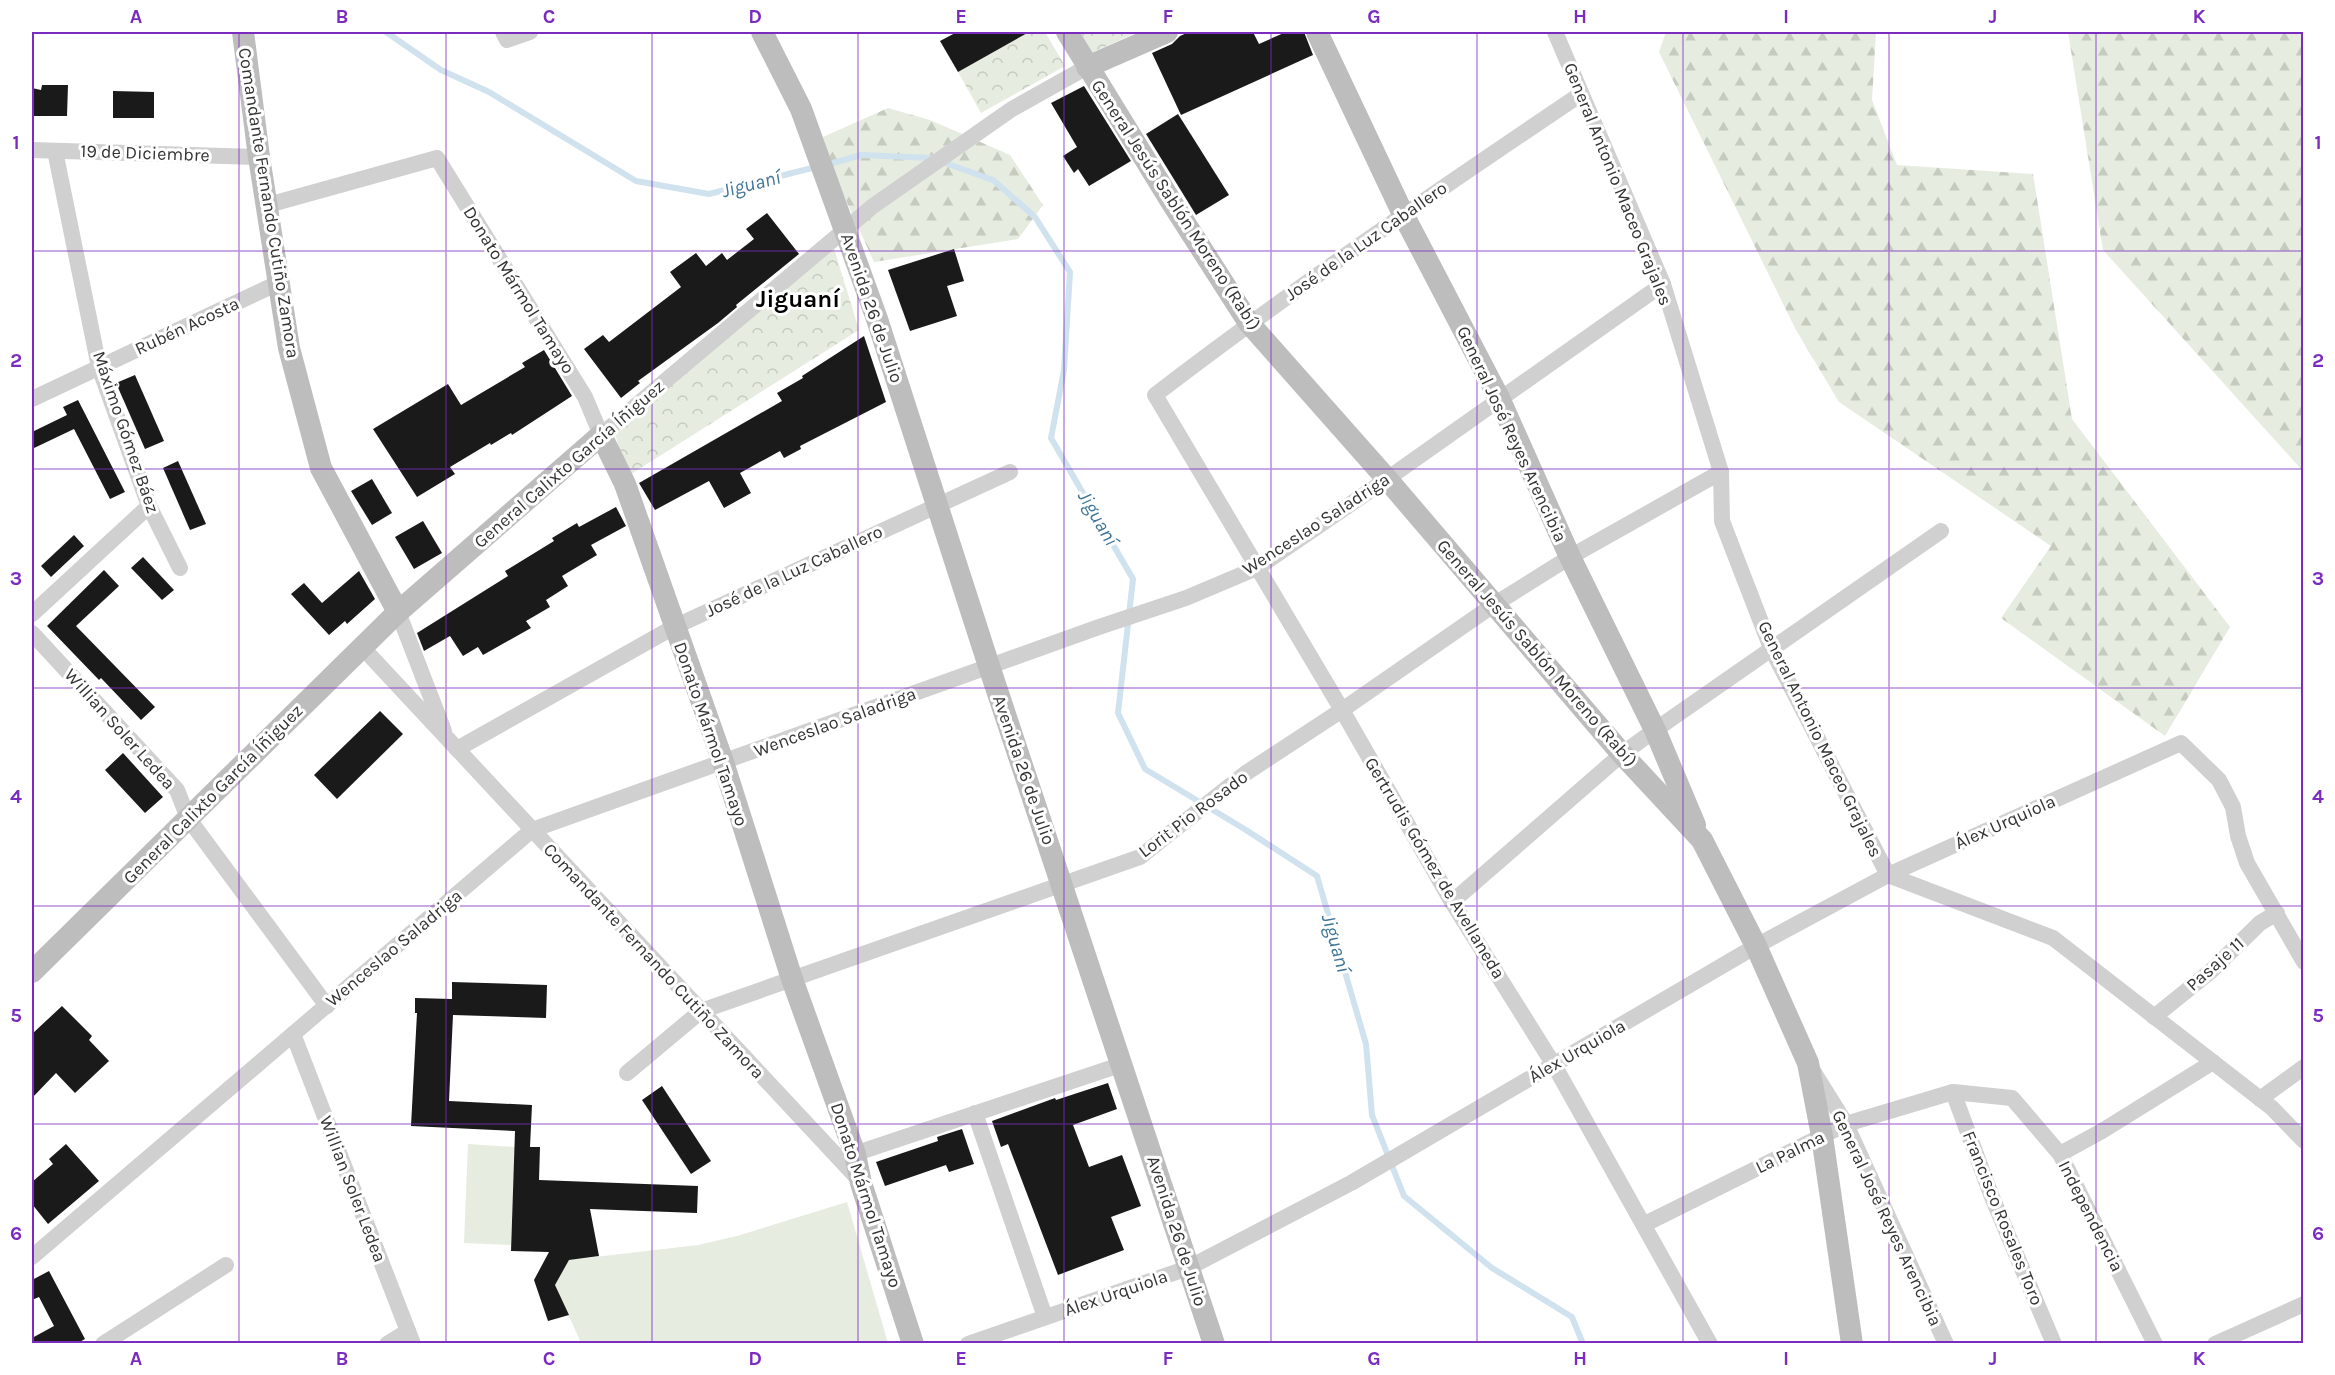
<svg xmlns="http://www.w3.org/2000/svg" width="2335" height="1375" font-family="Karla,sans-serif">
	<style>
		.green { fill: #e6ecdf }
		.forest { fill: url(#forest-firs) }
		.park { fill: url(#park-crowns) }
		.lines { fill: none; stroke-linecap: round; stroke-linejoin: round }
		.stream { stroke: #cfe2ee; stroke-width: 6 }
		.building { fill: #1a1a1a }
		.street { stroke: #d0d0d0; stroke-width: 16 }
		.secondary { stroke: #bdbdbd; stroke-width: 22 }
		.grid { fill: none; stroke: #7b2cbf; stroke-width: 1.5; stroke-opacity: 0.55 }
		.labels { text-anchor: middle; dominant-baseline: central; stroke-width: 6; stroke-linejoin: round; paint-order: stroke }
		.street-label { font-size: 18px; fill: #333; stroke: #fff }
		.water-label { font-size: 20px; font-style: italic; fill: #3f7597; stroke: #fff }
		.district-label { font-size: 24px; font-weight: bold; fill: #000; stroke: #fff }
		.neatline { fill: none; stroke: #7b2cbf; stroke-width: 2 }
		.grid-label { font-size: 20px; text-anchor: middle; font-weight: bold; fill: #7b2cbf }
	</style>
	<defs>
		<pattern id="forest-firs" width="22" height="20" patternUnits="userSpaceOnUse" patternTransform="scale(1.5)"><rect width="22" height="20" fill="#e6ecdf"/><path d="M5 1l3.5 6h-7zM16 11l3.5 6h-7z" fill="#c6cbc0"/></pattern>
		<pattern id="park-crowns" width="20" height="18" patternUnits="userSpaceOnUse" patternTransform="scale(1.5)"><rect width="20" height="18" fill="#e6ecdf"/><path d="M2 6a3 3 0 1 1 6 0M12 15a3 3 0 1 1 6 0" fill="none" stroke="#c6cbc0"/></pattern>
	</defs>
	<rect width="100%" height="100%" fill="#fff"/>
	<!-- green -->
	<g class="green">
		<polygon points="468,1144 515,1147 511,1245 464,1243"/>
		<polygon points="847,1202 888,1343 581,1343 555,1285 569,1260 698,1245 737,1236"/>
	</g>
	<!-- forest -->
	<g class="forest">
		<polygon points="1666,32 1876,32 1872,100 1897,165 2033,174 2072,419 2230,627 2165,736 2001,618 2051,546 1839,402 1796,330 1659,52"/>
		<polygon points="2068,32 2303,32 2303,471 2103,250"/>
		<polygon points="888,108 930,120 1010,155 1043,205 1018,239 874,262 839,185 823,137"/>
	</g>
	<!-- park -->
	<g class="park">
		<polygon points="1029,32 1045,32 1065,66 981,113 958,72"/>
		<polygon points="1077,32 1138,32 1089,54"/>
		<polygon points="832,242 859,330 628,476 615,434"/>
	</g>
	<g class="lines">
		<!-- stream -->
		<g class="stream">
			<polyline points="386,32 441,70 489,92 636,181 709,194 816,167"/>
			<polyline points="826,165 861,155 931,158 993,180 1035,217 1070,272 1064,370 1051,438 1133,579 1118,713 1145,769 1246,830 1317,876 1366,1044 1372,1115 1404,1196 1492,1268 1572,1317 1583,1344"/>
		</g>
	</g>
	<!-- building -->
	<g class="building">
		<polygon points="957,32 1029,32 958,72 940,41"/>
		<polygon points="1189,32 1253,32 1259,44 1286,32 1304,32 1313,55 1181,115 1152,53 1172,44 1180,36"/>
		<polygon points="42,85 68,85 67,116 32,116 32,88 41,90"/>
		<polygon points="1084,86 1131,161 1089,186 1078,169 1074,173 1063,156 1077,147 1051,103"/>
		<polygon points="113,91 154,92 154,118 113,118"/>
		<polygon points="1178,114 1229,195 1196,215 1146,134"/>
		<polygon points="767,213 799,254 736,305 737,307 718,323 638,381 640,383 621,398 584,349 603,335 609,342 681,287 670,272 696,253 706,266 722,253 727,260 754,239 746,229"/>
		<polygon points="954,249 964,281 947,286 957,316 910,331 888,270"/>
		<polygon points="864,336 886,402 800,446 801,449 784,458 780,451 740,473 751,493 724,508 709,481 655,510 639,483 782,401 777,393 803,378 802,376"/>
		<polygon points="544,350 572,396 512,435 511,433 491,445 490,443 450,467 455,474 417,497 373,429 448,384 461,405 525,367 522,363"/>
		<polygon points="135,375 164,441 145,449 116,383"/>
		<polygon points="78,400 125,492 110,499 74,429 32,449 32,432 67,415 63,407"/>
		<polygon points="178,461 206,524 190,530 163,468"/>
		<polygon points="372,479 392,513 372,525 351,491"/>
		<polygon points="616,507 626,526 591,545 597,555 562,576 568,586 546,600 550,607 526,621 531,628 483,655 478,647 463,656 450,636 424,651 417,633 508,576 505,571 554,541 552,538 577,523 579,527"/>
		<polygon points="423,521 442,553 414,569 395,537"/>
		<polygon points="74,535 84,546 51,577 41,566"/>
		<polygon points="143,557 174,590 162,600 131,568"/>
		<polygon points="104,570 119,586 76,626 155,707 141,720 101,678 99,680 47,626"/>
		<polygon points="359,571 375,599 347,624 345,621 329,635 291,594 304,583 322,603"/>
		<polygon points="380,711 403,734 337,799 314,775"/>
		<polygon points="123,753 163,797 145,813 105,770"/>
		<polygon points="452,982 547,985 546,1018 453,1015 449,1101 532,1105 530,1147 540,1147 539,1180 698,1186 697,1213 590,1209 599,1256 569,1260 555,1285 569,1315 548,1321 534,1280 549,1252 511,1251 515,1131 411,1126 417,1013 415,1013 415,998 452,999"/>
		<polygon points="62,1006 92,1036 89,1040 109,1061 75,1093 56,1073 32,1098 32,1034"/>
		<polygon points="1108,1083 1117,1109 1073,1125 1089,1167 1122,1155 1141,1206 1111,1217 1124,1250 1058,1275 1008,1144 1001,1147 992,1121 1055,1098 1056,1100"/>
		<polygon points="662,1086 711,1161 691,1174 642,1100"/>
		<polygon points="962,1129 974,1164 949,1172 946,1165 885,1186 876,1162 938,1141 937,1137"/>
		<polygon points="66,1144 99,1181 48,1224 32,1204 32,1182 53,1164 49,1159"/>
		<polygon points="49,1271 85,1339 76,1344 32,1344 32,1338 54,1326 39,1297 32,1300 32,1280"/>
	</g>
	<g class="lines">
		<!-- street -->
		<g class="street">
			<polyline points="503,32 507,40 530,32"/>
			<polyline points="1555,32 1663,284 1721,472 1722,521 1771,648 1888,875 2053,938 2272,1108 2304,1141"/>
			<path d="M1581 94C1437 191 1293 289 1155 395L1342 710 1452 902 1554 1065 1710 1344"/>
			<polyline points="32,150 259,157"/>
			<polyline points="55,151 99,367 149,506 180,568"/>
			<polyline points="268,205 437,158 585,397 601,435 873,206 1012,109 1087,67"/>
			<polyline points="32,399 278,283"/>
			<polyline points="398,612 444,731"/>
			<polyline points="32,614 149,506"/>
			<polyline points="32,633 177,790 188,818 327,1006"/>
			<polyline points="362,647 861,1182"/>
			<polyline points="457,749 674,627 1010,472"/>
			<polyline points="1452,902 1622,754 1655,730 1941,531"/>
			<polyline points="2154,1017 2211,971 2260,923 2277,913"/>
			<polyline points="293,1034 413,1344"/>
			<polyline points="1813,1071 1846,1124 1946,1344"/>
			<polyline points="627,1073 701,1011 1140,857 1246,773 1342,710 1495,604 1570,557 1721,472"/>
			<polyline points="1953,1092 1992,1197 2054,1344"/>
			<polyline points="2260,1099 2304,1067"/>
			<polyline points="975,1113 1045,1317"/>
			<polyline points="2060,1154 2102,1131 2213,1062"/>
			<polyline points="845,1157 1123,1064"/>
			<polyline points="1645,1224 1846,1124 1953,1092 2012,1098 2060,1154 2155,1344"/>
			<polyline points="32,1257 532,830 1099,627 1186,598 1257,568 1387,479 1663,284"/>
			<polyline points="103,1344 226,1265"/>
			<polyline points="387,1344 408,1331"/>
			<polyline points="968,1344 1188,1268 1351,1183 1756,946 1888,875 2181,743 2219,780 2233,807 2238,836 2247,863 2304,962"/>
			<polyline points="2215,1344 2304,1304"/>
		</g>
		<!-- secondary -->
		<g class="secondary">
			<polyline points="243,32 259,157 289,348 321,468 398,612"/>
			<polyline points="762,32 801,109 877,319 989,666 1214,1344"/>
			<polyline points="1067,32 1172,203 1249,323 1387,479 1622,754 1702,840 1756,946 1808,1063 1822,1136 1852,1344"/>
			<polyline points="1317,32 1403,214 1499,398 1570,557 1655,730 1695,825"/>
			<polyline points="1087,67 1167,32"/>
			<polyline points="32,972 398,612 601,435 625,484 723,762 792,979 855,1154 861,1183 913,1344"/>
		</g>
	</g>
	<!-- grid -->
	<path class="grid" d="M239 32V1344M446 32V1344M652 32V1344M858 32V1344M1064 32V1344M1271 32V1344M1477 32V1344M1683 32V1344M1889 32V1344M2096 32V1344M32 251H2304M32 469H2304M32 688H2304M32 906H2304M32 1124H2304"/>
	<g class="labels">
		<!-- street labels -->
		<g class="street-label">
			<text transform="translate(145 153) rotate(2)">19 de Diciembre</text>
			<text transform="translate(1618 184) rotate(68)">General Antonio Maceo Grajales</text>
			<text transform="translate(269 203) rotate(81)">Comandante Fernando Cutiño Zamora</text>
			<text transform="translate(1176 205) rotate(57)">General Jesús Sablón Moreno (Rabí)</text>
			<text transform="translate(1366 241) rotate(-35)">José de la Luz Caballero</text>
			<text transform="translate(519 290) rotate(58)">Donato Mármol Tamayo</text>
			<text transform="translate(872 308) rotate(71)">Avenida 26 de Julio</text>
			<text transform="translate(187 326) rotate(-25)">Rubén Acosta</text>
			<text transform="translate(126 432) rotate(71)">Máximo Gómez Báez</text>
			<text transform="translate(1512 434) rotate(65)">General José Reyes Arencibia</text>
			<text transform="translate(569 464) rotate(-41)">General Calixto García Íñiguez</text>
			<text transform="translate(1316 524) rotate(-33)">Wenceslao Saladriga</text>
			<text transform="translate(794 571) rotate(-25)">José de la Luz Caballero</text>
			<text transform="translate(1537 653) rotate(49)">General Jesús Sablón Moreno (Rabí)</text>
			<text transform="translate(835 722) rotate(-20)">Wenceslao Saladriga</text>
			<text transform="translate(120 729) rotate(48)">Willian Soler Ledea</text>
			<text transform="translate(711 734) rotate(71)">Donato Mármol Tamayo</text>
			<text transform="translate(1820 739) rotate(64)">General Antonio Maceo Grajales</text>
			<text transform="translate(1024 770) rotate(71)">Avenida 26 de Julio</text>
			<text transform="translate(213 794) rotate(-45)">General Calixto García Íñiguez</text>
			<text transform="translate(1193 814) rotate(-37)">Lorit Pio Rosado</text>
			<text transform="translate(2005 822) rotate(-24)">Álex Urquiola</text>
			<text transform="translate(1435 868) rotate(59)">Gertrudis Gómez de Avellaneda</text>
			<text transform="translate(394 948) rotate(-40)">Wenceslao Saladriga</text>
			<text transform="translate(654 961) rotate(47)">Comandante Fernando Cutiño Zamora</text>
			<text transform="translate(2215 964) rotate(-42)">Pasaje 11</text>
			<text transform="translate(1577 1051) rotate(-30)">Álex Urquiola</text>
			<text transform="translate(1790 1152) rotate(-26)">La Palma</text>
			<text transform="translate(353 1189) rotate(69)">Willian Soler Ledea</text>
			<text transform="translate(866 1195) rotate(72)">Donato Mármol Tamayo</text>
			<text transform="translate(2091 1216) rotate(63)">Independencia</text>
			<text transform="translate(1887 1218) rotate(65)">General José Reyes Arencibia</text>
			<text transform="translate(2003 1218) rotate(68)">Francisco Rosales Toro</text>
			<text transform="translate(1177 1231) rotate(72)">Avenida 26 de Julio</text>
			<text transform="translate(1116 1293) rotate(-19)">Álex Urquiola</text>
		</g>
		<!-- water labels -->
		<g class="water-label">
			<text transform="translate(751 184) rotate(-14)">Jiguaní</text>
			<text transform="translate(1098 518) rotate(60)">Jiguaní</text>
			<text transform="translate(1336 943) rotate(74)">Jiguaní</text>
		</g>
		<!-- district labels -->
		<g class="district-label">
			<text x="798" y="299">Jiguaní</text>
		</g>
	</g>
	<!-- border -->
	<rect width="2335" height="1375" fill="none" stroke="#ffffff" stroke-width="66"/>
	<rect x="33" y="33" width="2269" height="1309" class="neatline"/>
	<g class="grid-label">
		<text x="136" y="23">A</text>
		<text x="342" y="23">B</text>
		<text x="549" y="23">C</text>
		<text x="755" y="23">D</text>
		<text x="961" y="23">E</text>
		<text x="1168" y="23">F</text>
		<text x="1374" y="23">G</text>
		<text x="1580" y="23">H</text>
		<text x="1786" y="23">I</text>
		<text x="1993" y="23">J</text>
		<text x="2199" y="23">K</text>
		<text x="16" y="149">1</text>
		<text x="2318" y="149">1</text>
		<text x="16" y="367">2</text>
		<text x="2318" y="367">2</text>
		<text x="16" y="585">3</text>
		<text x="2318" y="585">3</text>
		<text x="16" y="803">4</text>
		<text x="2318" y="803">4</text>
		<text x="16" y="1022">5</text>
		<text x="2318" y="1022">5</text>
		<text x="16" y="1240">6</text>
		<text x="2318" y="1240">6</text>
		<text x="136" y="1365">A</text>
		<text x="342" y="1365">B</text>
		<text x="549" y="1365">C</text>
		<text x="755" y="1365">D</text>
		<text x="961" y="1365">E</text>
		<text x="1168" y="1365">F</text>
		<text x="1374" y="1365">G</text>
		<text x="1580" y="1365">H</text>
		<text x="1786" y="1365">I</text>
		<text x="1993" y="1365">J</text>
		<text x="2199" y="1365">K</text>
	</g>
</svg>
